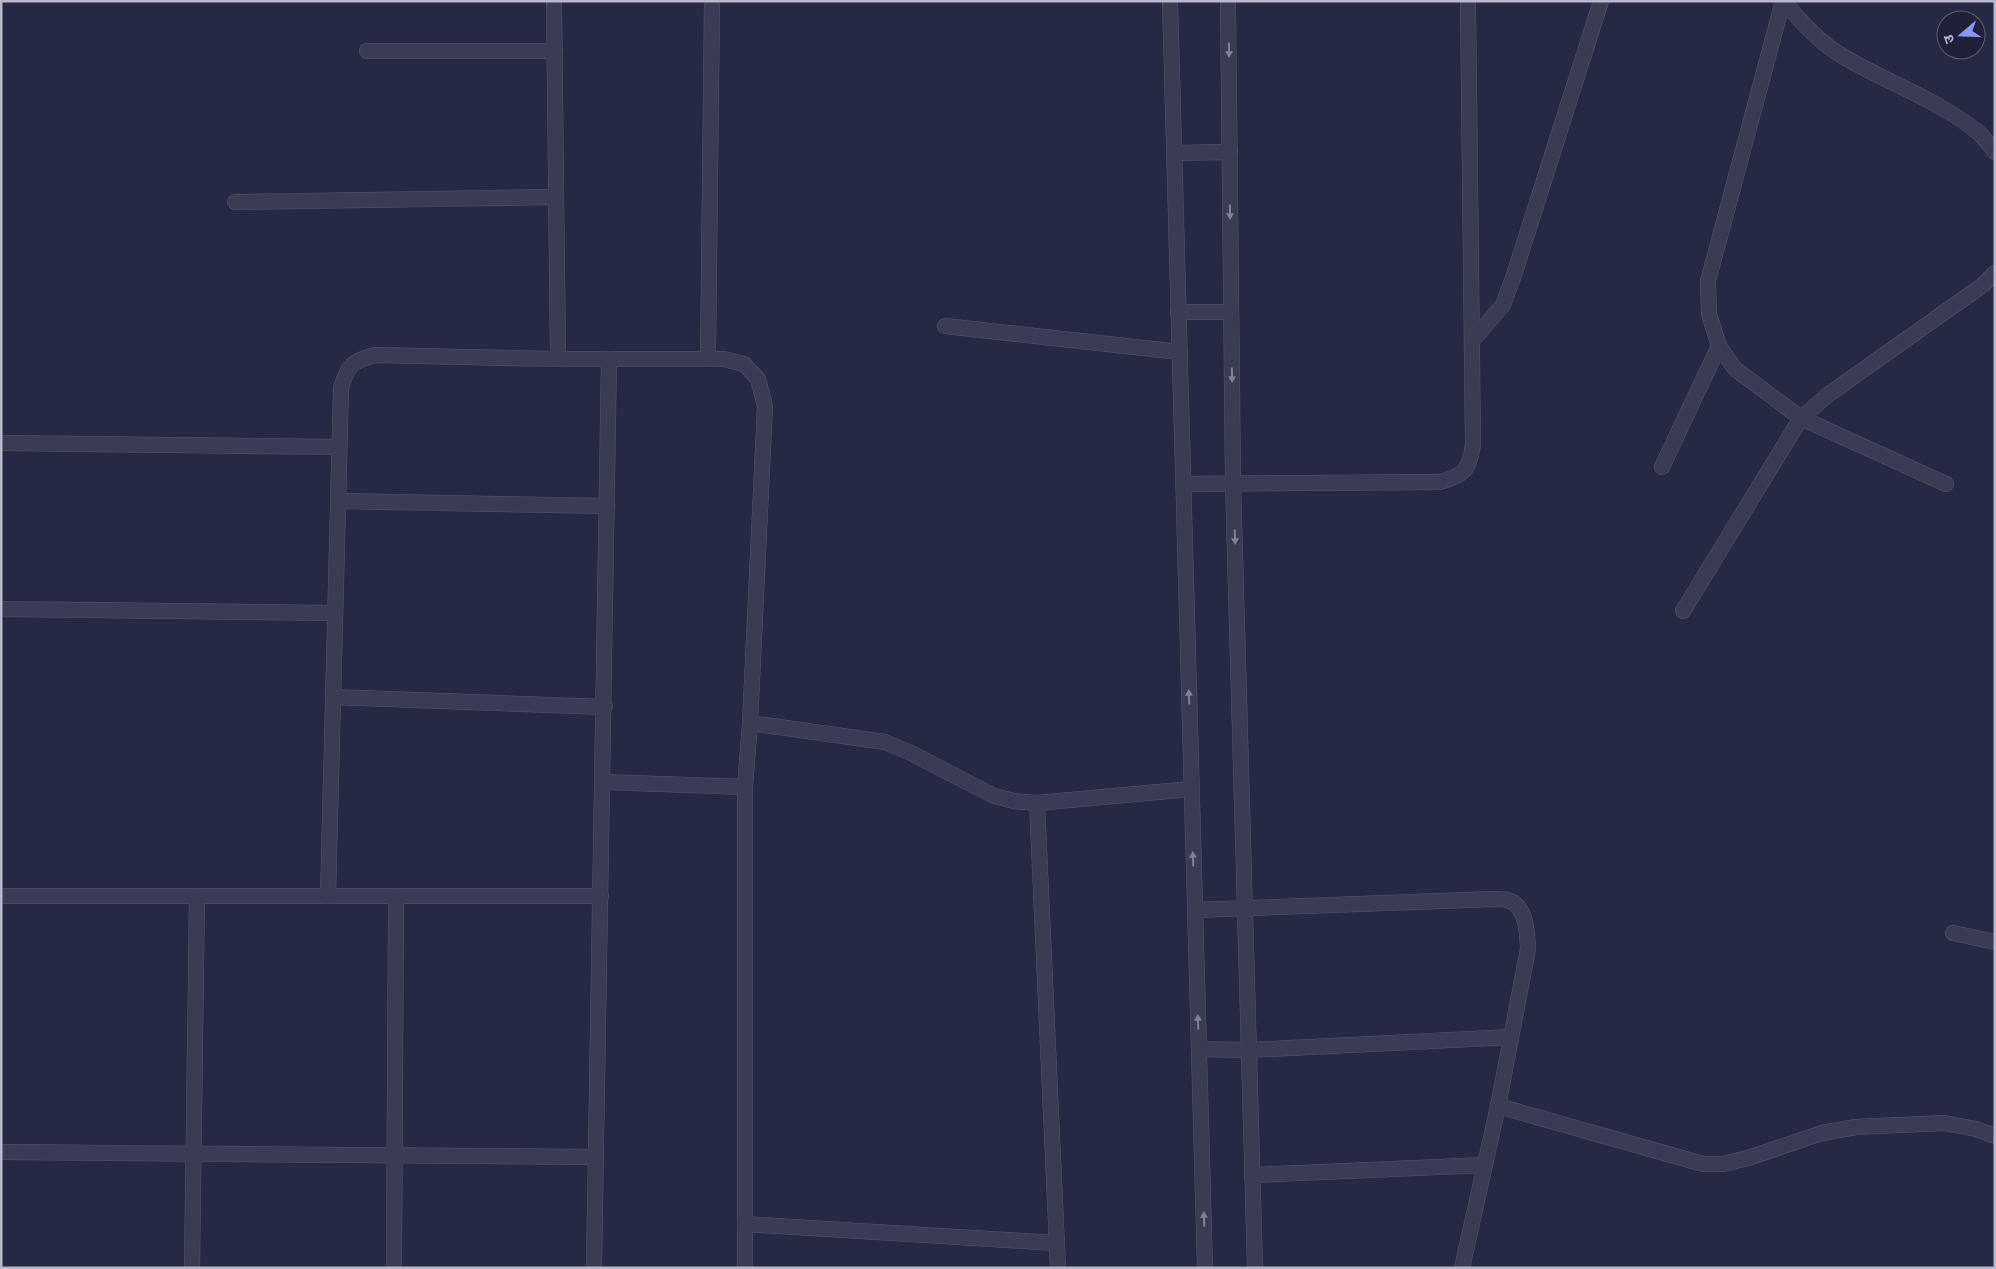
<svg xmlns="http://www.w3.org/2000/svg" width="1996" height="1269" font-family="'Exo 2','Noto Sans Devanagari',sans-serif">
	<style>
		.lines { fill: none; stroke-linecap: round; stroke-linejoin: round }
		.minor-casing { stroke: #56576e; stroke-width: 16 }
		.minor { stroke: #3a3c54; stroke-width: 15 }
		.oneway { fill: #7f8197 }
	</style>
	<rect width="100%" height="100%" fill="#262944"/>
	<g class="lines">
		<!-- minor casing -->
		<g class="minor-casing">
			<g id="minor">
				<polyline points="554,1 558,359 609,359 594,1268"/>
				<polyline points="1170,1 1205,1268"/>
				<polyline points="1228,1 1233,483 1255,1268"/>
				<polyline points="1783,1 1708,281 1709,314 1719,346 1735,369 1801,418 1946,484"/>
				<path d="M1783 1C1800 20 1815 38 1836 52 1881 81 1939 99 1980 134 1985 139 1990 146 1995 152"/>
				<polyline points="367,51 555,51"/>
				<polyline points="1174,153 1230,152"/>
				<polyline points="235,202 556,197"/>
				<polyline points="1178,312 1231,312"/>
				<polyline points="945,326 1180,352"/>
				<polyline points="1472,341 1503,305 1514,275 1601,1"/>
				<polyline points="609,359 724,359 744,364 758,379 765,406 750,723 745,787 745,1268"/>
				<polyline points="708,359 712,1"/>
				<polyline points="1,443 339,447"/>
				<polyline points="1662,467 1719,346"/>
				<path d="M1183 484 1440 482C1465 475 1469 470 1473 445L1468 1"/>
				<polyline points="338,501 607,506"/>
				<polyline points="1,609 335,613"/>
				<polyline points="1683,611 1801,418 1829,394 1983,285 1995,273"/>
				<polyline points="333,697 605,707"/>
				<polyline points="750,723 885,742 911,753 994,796 1014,801 1037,803 1191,789"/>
				<polyline points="603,782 745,787"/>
				<polyline points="1037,803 1058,1268"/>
				<polyline points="1,896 601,896"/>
				<path d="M328 896 341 388C348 365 352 361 375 355L558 359"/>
				<path d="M1195 910 1494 899C1499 899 1506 899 1510 901 1527 908 1527 933 1528 949L1498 1106 1462 1268"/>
				<polyline points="1953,933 1995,942"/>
				<polyline points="1199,1049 1248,1050 1511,1037"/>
				<polyline points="1498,1106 1703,1164 1723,1164 1748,1158 1822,1133 1856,1127 1944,1123 1976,1129 1995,1136"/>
				<polyline points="1,1152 596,1157"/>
				<polyline points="1252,1175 1485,1165"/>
				<polyline points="745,1224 1056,1243"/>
				<polyline points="192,1268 197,896"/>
				<polyline points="394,1268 396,896"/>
			</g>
		</g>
		<!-- minor -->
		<use href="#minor" class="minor"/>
	</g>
	<!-- one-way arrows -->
	<defs><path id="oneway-solid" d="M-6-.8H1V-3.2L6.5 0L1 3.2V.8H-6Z" transform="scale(1.25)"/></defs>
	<g class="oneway">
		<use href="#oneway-solid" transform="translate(1229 50) rotate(89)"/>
		<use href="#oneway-solid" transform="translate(1230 212) rotate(89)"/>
		<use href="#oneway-solid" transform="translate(1232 375) rotate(89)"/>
		<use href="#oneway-solid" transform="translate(1235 537) rotate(88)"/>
		<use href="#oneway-solid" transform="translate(1189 697) rotate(-92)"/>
		<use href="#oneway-solid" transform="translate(1193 859) rotate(-92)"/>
		<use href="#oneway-solid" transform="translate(1198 1022) rotate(-92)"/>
		<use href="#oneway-solid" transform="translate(1204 1219) rotate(-92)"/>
	</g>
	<!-- border -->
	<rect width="1996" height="1269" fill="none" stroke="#b8b9cd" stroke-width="5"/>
	<!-- north arrow -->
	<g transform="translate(1961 35) rotate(251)"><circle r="24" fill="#1f2139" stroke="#5c5e74"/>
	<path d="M0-4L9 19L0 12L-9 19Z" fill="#8d93fd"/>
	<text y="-8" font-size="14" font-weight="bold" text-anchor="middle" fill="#b8b9cd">उ</text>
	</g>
</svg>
